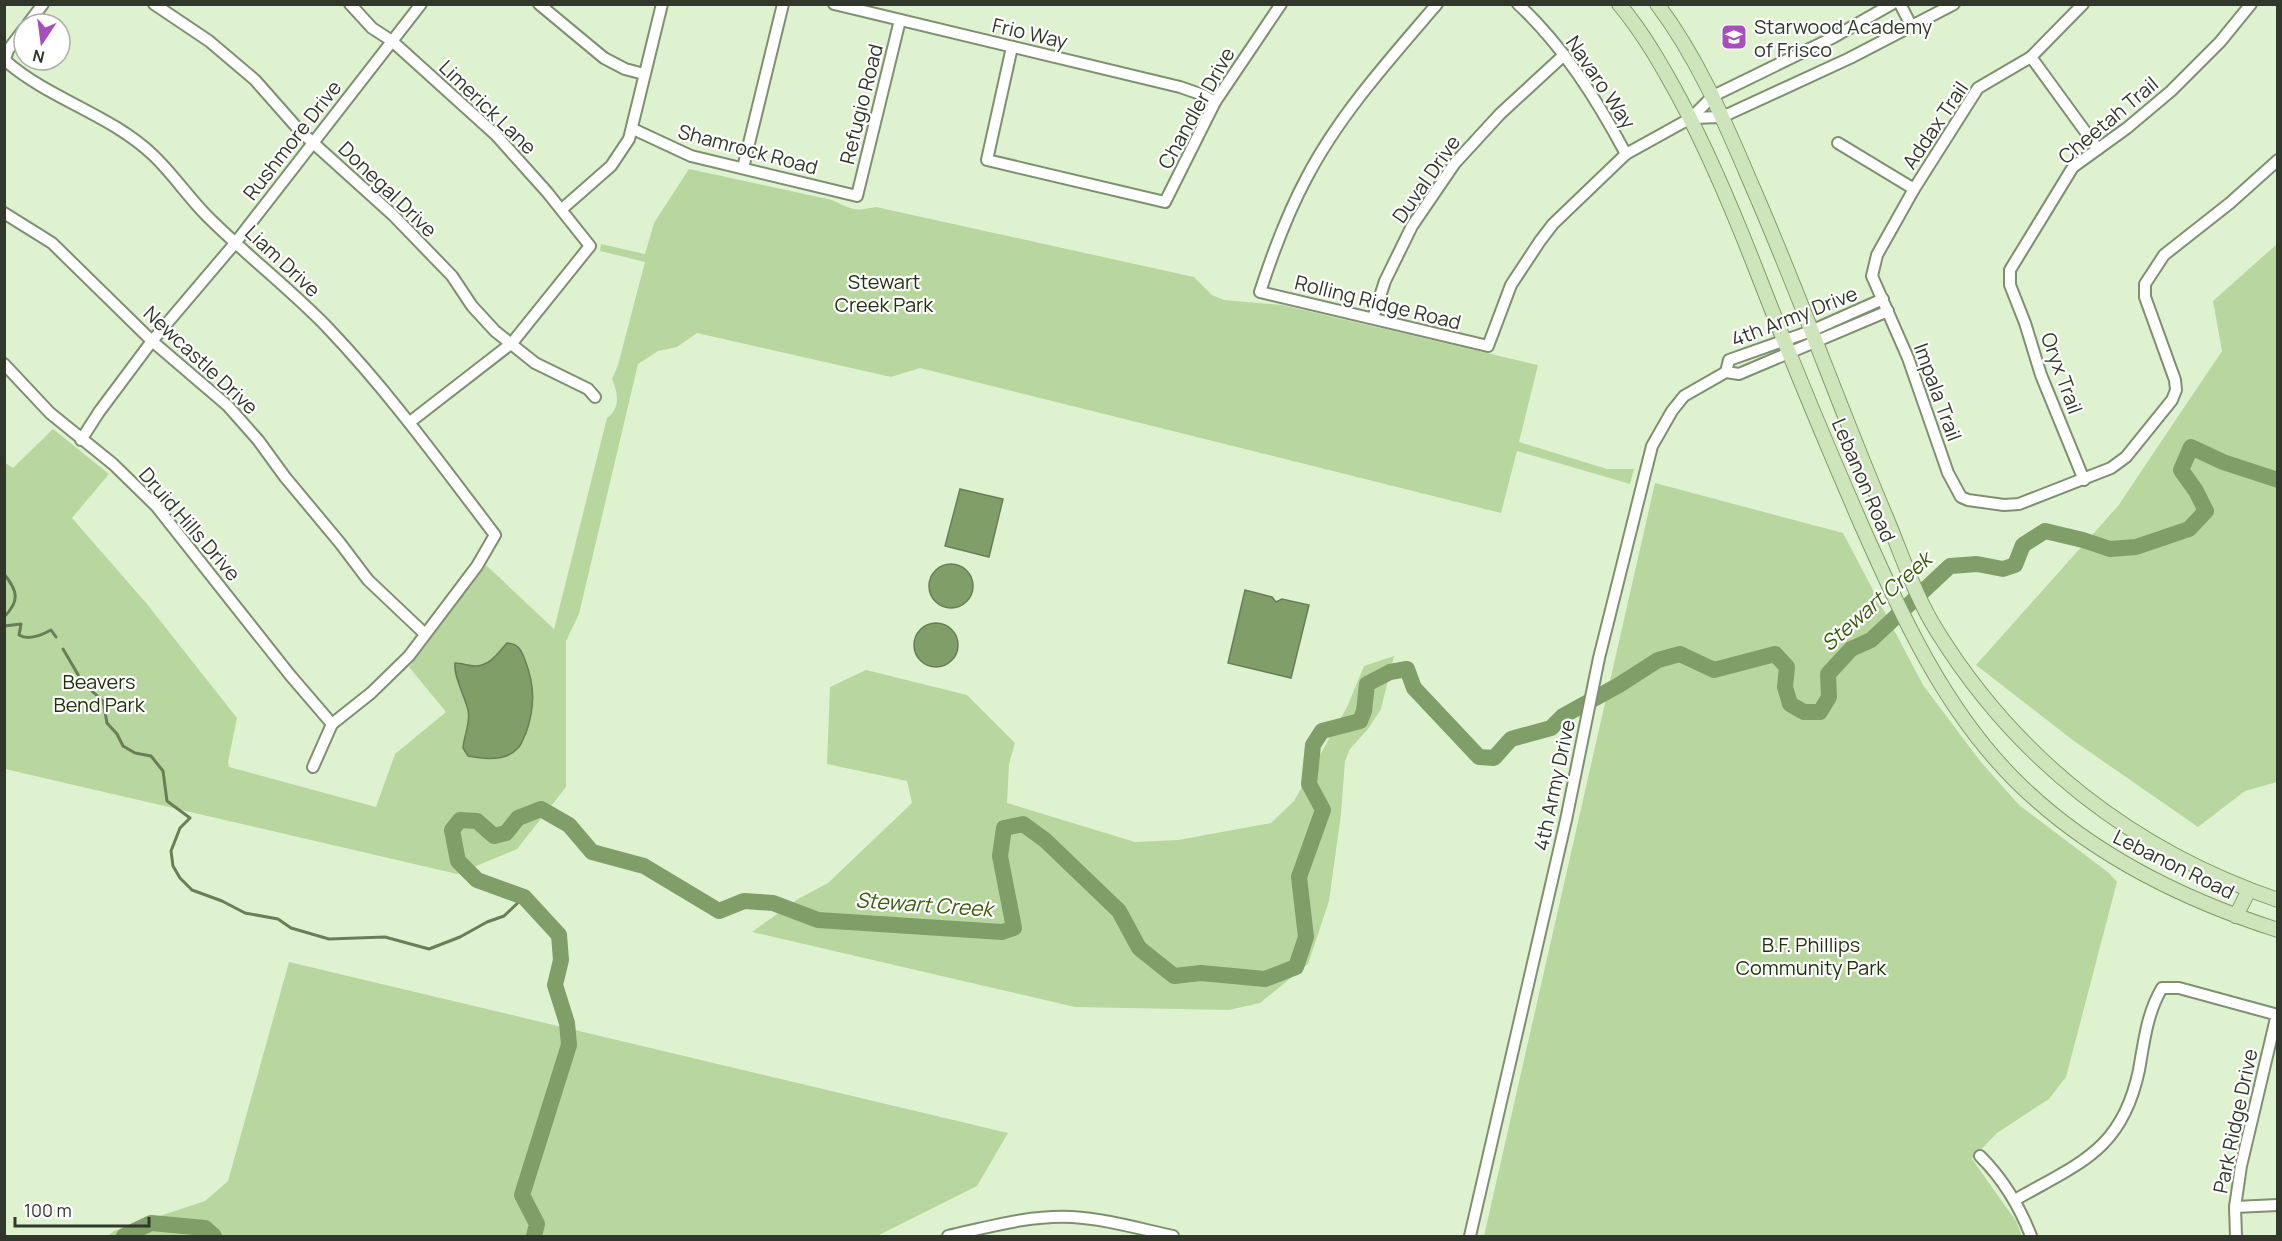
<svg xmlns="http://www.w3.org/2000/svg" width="2282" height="1241" font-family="Manrope,sans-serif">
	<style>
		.green { fill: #b8d79f }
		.water { fill: #809e68; stroke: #687f56; stroke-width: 1.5 }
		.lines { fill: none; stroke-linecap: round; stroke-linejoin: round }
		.stream { stroke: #687f56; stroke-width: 3 }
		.river { stroke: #809e68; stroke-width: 16 }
		.minor-casing { stroke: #7e9071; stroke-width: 14 }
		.major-casing { stroke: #829c6b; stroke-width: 16 }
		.minor { stroke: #fff; stroke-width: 10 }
		.major { stroke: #cee4bb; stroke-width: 14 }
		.labels { text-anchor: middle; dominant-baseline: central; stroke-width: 4.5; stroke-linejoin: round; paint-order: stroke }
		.poi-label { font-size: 20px; fill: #31382b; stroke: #fff; text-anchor: start }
		.street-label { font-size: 20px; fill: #31382b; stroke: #fff }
		.park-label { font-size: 20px; fill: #1e3109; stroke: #fff }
		.water-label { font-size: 21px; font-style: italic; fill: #3a5e0d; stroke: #fff }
	</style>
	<rect width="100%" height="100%" fill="#dff2d0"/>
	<!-- green -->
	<g class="green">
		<path d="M689 169 832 200C852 209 853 212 876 207L1194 277 1212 295 1224 300 1282 305 1538 365 1519 442 1607 469H1634L1630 484 1517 451 1501 513 920 368 891 377 697 333 677 347 658 351 638 364 579 614 566 641V787L517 849 457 874 5 769 4 462 13 468 53 429 109 474 72 518 147 604 237 718 228 762 229 767 376 807 395 754 446 712 409 667 486 565 554 629 607 418C621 408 618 393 612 379L618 365 645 262 600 251 601 244 645 254 654 223Z"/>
		<polygon points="2277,244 2277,782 2245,791 2198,827 2074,741 1976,665 2118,506 2222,351 2213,301"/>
		<polygon points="1655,483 1843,533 1923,685 1980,761 2019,805 2109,873 2117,882 2066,1077 2049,1099 1997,1133 1972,1159 2016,1221 2022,1236 1484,1236"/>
		<polygon points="1394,656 1381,709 1368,729 1350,749 1345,761 1341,814 1329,901 1308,964 1260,1003 1229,1010 1075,1007 752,932 798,899 828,883 912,803 907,781 827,764 830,687 866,670 967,695 1015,743 1009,764 1007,803 1135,842 1178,840 1271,823 1294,801 1347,707 1364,666"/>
		<polygon points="289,962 1008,1133 977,1186 877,1236 108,1236 114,1231 205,1201 228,1181"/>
	</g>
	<!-- water -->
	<g class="water">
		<polygon points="960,489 1003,499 989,557 945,546"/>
		<circle cx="951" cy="586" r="22"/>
		<polygon points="1245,590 1272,597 1276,602 1282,599 1309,605 1291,678 1228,663"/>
		<circle cx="936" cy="645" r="22"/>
		<path d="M507 643C519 644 521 650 525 660 535 686 535 707 526 733 523 738 522 745 517 749 506 761 483 759 468 756L463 748C464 735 471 723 468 710 465 697 453 675 455 663 462 663 468 666 475 666 490 666 498 653 507 643Z"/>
	</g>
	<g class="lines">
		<!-- stream -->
		<g class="stream">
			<path d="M4 574C18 591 20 601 4 617"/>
			<path d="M4 626 21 624 19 635C29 641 42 635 51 630L56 637"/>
			<polyline points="63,649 83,683 103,701 107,723 117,734 123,746 135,753 151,756 163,771 167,801 190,818 180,828 171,851 173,866 180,878 192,890 222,901 245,913 278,919 291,928 329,939 385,937 429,949 460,937 487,922 504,916 524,897"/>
		</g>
		<!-- river -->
		<g class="river">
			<polyline points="124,1236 151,1223 205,1228 214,1236"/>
			<polyline points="534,1236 537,1224 522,1195 569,1045 567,1023 555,985 561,960 559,935 524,897 477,880 458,861 452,830 460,820 477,821 494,836 506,833 518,818 541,809 569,825 592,852 644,866 719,911 744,901 773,903 818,920 1002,932 1014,928 1000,856 1004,828 1023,824 1045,840 1119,911 1139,948 1174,976 1201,973 1265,979 1296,967 1306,937 1299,877 1323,810 1309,784 1313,745 1322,731 1360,721 1364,711 1367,684 1390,672 1407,669 1414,688 1479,757 1494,758 1511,739 1551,728 1563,716 1619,685 1658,660 1680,654 1714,670 1775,654 1787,667 1785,687 1790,704 1804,712 1820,712 1829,697 1828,674 1851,649 1871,640 1950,566 1977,564 2003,569 2015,565 2023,545 2045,531 2083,540 2110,549 2136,547 2189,529 2206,511 2196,491 2181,470 2191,447 2223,462 2278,480"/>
		</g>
		<!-- minor casing -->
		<g class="minor-casing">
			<g id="minor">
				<polyline points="154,4 209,41 255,80 300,131 393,215 452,276 472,306 495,331 535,363 588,389 595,397"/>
				<polyline points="350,4 372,28 392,41 496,135 547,192 590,246 512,343 410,422"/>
				<polyline points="539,4 604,58 625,69 644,74"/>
				<polyline points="834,4 1180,87 1203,95 1215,102"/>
				<path d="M1437 4C1390 59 1340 114 1307 177 1287 214 1273 252 1260 292L1488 346 1511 285 1540 241 1553 224 1626 154 1691 118 1713 96 1834 37 1892 4"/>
				<path d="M1518 4C1564 47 1597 100 1626 154"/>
				<polyline points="1900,4 1912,27"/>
				<polyline points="2083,4 2031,57 1978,88 1914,189 1877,255 1872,276 1908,358 1948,473 1961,497 1968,500 2004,505 2019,504 2111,468 2126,457 2172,400 2176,390 2175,380 2145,297 2145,284 2164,255 2230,203 2278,160"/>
				<polyline points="28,24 43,4"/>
				<path d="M24 29 8 50 5 59 8 63C52 100 111 115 153 155 173 174 188 197 207 216 246 255 289 288 327 327 389 392 441 464 495 535L477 566 409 656 371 693 332 724 313 767"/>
				<polyline points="1012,47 987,160 1165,202 1215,102 1281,4"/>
				<polyline points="2031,57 2098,149"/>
				<polyline points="1691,118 1722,117 1850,58 1954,4"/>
				<polyline points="633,129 691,156 857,196 900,20"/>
				<polyline points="1838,143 1914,189"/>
				<polyline points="743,168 783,4"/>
				<polyline points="562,209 611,166 629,139 662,4"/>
				<polyline points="4,213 52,243 152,341 228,406 258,440 285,477 340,543 368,580 425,634"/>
				<polyline points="1373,318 1385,281 1412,226 1455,163 1500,114 1564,55"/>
				<polyline points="4,364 50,413 113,464 156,506 290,675 332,724"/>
				<polyline points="1726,372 1729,360 1811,331 1883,299"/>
				<polyline points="81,440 99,412 152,341 236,242 421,4"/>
				<polyline points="2084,480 2041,375 2025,323 2010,285 2010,270 2073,167 2127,128 2171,91 2220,42 2251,4"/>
				<path d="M1980 1156C2004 1180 2019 1205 2031 1236"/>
				<path d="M2015 1200C2079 1163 2122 1151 2139 1070 2144 1042 2147 1013 2162 988H2179L2278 1015"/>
				<polyline points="2235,1207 2278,1205"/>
				<path d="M948 1236C989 1227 1029 1215 1072 1217 1106 1219 1140 1229 1173 1236"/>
				<polyline points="1470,1236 1566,820 1599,658 1652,446 1672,411 1684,396 1726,372 1739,374 1888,311"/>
				<polyline points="2236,1236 2235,1207 2241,1166 2277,1014"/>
			</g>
		</g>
		<!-- major casing -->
		<g class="major-casing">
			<g id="major">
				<path d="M1619 4C1644 34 1662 66 1680 99 1710 155 1734 213 1757 272 1790 357 1825 441 1861 524 1902 616 1944 710 2017 782 2089 853 2181 899 2278 930"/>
				<path d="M1657 4C1701 62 1728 130 1756 195 1802 301 1841 411 1886 517 1902 555 1915 596 1937 631 2017 760 2134 851 2278 900"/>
				<polyline points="2236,916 2249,890"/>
			</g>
		</g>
		<!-- minor -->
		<use href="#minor" class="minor"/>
		<!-- major -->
		<use href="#major" class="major"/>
	</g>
	<!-- icons -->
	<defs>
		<g id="school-square" transform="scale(1.35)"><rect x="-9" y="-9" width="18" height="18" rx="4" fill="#a64ebb" stroke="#fff"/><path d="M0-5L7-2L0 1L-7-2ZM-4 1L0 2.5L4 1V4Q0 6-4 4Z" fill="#fff"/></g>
	</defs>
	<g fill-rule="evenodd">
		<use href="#school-square" x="1734" y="37"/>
	</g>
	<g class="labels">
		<!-- poi labels -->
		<g class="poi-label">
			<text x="1754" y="26">Starwood Academy<tspan x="1754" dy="23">of Frisco</tspan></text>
		</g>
		<!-- street labels -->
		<g class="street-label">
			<text transform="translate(1030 33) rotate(13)">Frio Way</text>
			<text transform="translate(1601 82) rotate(56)">Navaro Way</text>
			<text transform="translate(861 104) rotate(-76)">Refugio Road</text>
			<text transform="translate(488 107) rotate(44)">Limerick Lane</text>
			<text transform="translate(1196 108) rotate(-61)">Chandler Drive</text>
			<text transform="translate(2108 120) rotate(-40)">Cheetah Trail</text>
			<text transform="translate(1935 125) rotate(-56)">Addax Trail</text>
			<text transform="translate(292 140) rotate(-52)">Rushmore Drive</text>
			<text transform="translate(748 149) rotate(15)">Shamrock Road</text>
			<text transform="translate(1426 179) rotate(-55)">Duval Drive</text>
			<text transform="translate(388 189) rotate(44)">Donegal Drive</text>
			<text transform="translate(283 261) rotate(43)">Liam Drive</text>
			<text transform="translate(1378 302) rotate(14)">Rolling Ridge Road</text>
			<text transform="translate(1794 316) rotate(-21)">4th Army Drive</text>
			<text transform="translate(201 360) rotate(43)">Newcastle Drive</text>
			<text transform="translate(2062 373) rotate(70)">Oryx Trail</text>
			<text transform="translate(1938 392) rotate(70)">Impala Trail</text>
			<text transform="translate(1864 480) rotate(67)">Lebanon Road</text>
			<text transform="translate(190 524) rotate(49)">Druid Hills Drive</text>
			<text transform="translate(1554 785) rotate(-78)">4th Army Drive</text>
			<text transform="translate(2174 864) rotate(26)">Lebanon Road</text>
			<text transform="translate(2235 1121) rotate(-78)">Park Ridge Drive</text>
		</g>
		<!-- park labels -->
		<g class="park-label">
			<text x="884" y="281">Stewart<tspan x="884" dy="23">Creek Park</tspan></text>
			<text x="99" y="681">Beavers<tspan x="99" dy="23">Bend Park</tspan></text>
			<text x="1811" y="944">B.F. Phillips<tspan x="1811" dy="23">Community Park</tspan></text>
		</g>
		<!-- water labels -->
		<g class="water-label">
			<text transform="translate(1876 601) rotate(-41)">Stewart Creek</text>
			<text transform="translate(924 904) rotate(4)">Stewart Creek</text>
		</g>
	</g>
	<!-- border -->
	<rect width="2282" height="1241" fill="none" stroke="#31382b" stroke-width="12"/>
	<!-- north arrow -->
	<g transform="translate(42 42) rotate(193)"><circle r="28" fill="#ffffff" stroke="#adafaa" stroke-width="1.5"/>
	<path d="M0-4.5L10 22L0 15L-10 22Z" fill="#a64ebb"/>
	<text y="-9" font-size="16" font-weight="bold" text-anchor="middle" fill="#31382b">N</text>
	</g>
	<!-- scale -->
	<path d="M15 1217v9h134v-9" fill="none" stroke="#31382b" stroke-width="3"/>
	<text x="24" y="1217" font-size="18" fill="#31382b" stroke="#ffffff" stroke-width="4.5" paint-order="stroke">100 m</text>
</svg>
